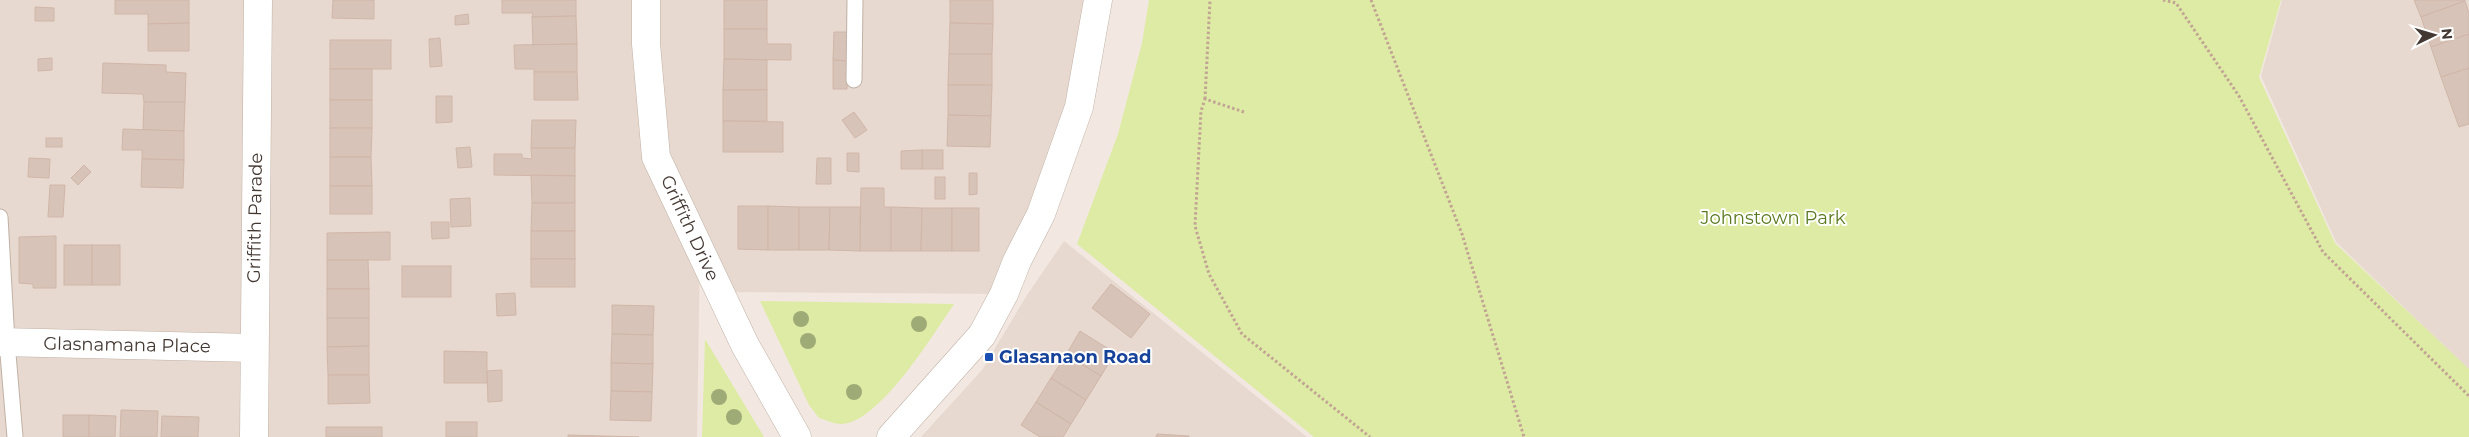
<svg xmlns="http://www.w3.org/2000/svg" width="2469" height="437" font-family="Montserrat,sans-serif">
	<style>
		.residential { fill: #e7d9cf }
		.green { fill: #deeba5 }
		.building { fill: #d8c3b9; stroke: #d0b6a8 }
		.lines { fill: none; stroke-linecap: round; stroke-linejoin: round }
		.service-casing { stroke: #c1b1a6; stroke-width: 17 }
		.minor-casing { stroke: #c1b1a6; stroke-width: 29 }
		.path { stroke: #c1a493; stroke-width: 3; stroke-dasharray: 2.5 2.5; stroke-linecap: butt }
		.service { stroke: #fff; stroke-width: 15 }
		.minor { stroke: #fff; stroke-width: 28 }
		.tree { fill: #9eab77 }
		.transit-dot { fill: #1a4fb4; stroke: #fff; stroke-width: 2 }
		.labels { text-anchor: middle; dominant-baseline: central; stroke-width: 4; stroke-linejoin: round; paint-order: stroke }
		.street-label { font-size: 18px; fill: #443832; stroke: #fff }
		.park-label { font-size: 18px; fill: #5a7921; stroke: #fff }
		.transit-label { font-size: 18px; font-weight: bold; fill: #164399; stroke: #fff; text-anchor: start }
	</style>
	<rect width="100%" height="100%" fill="#f2e8e1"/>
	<!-- residential -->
	<g class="residential">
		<polygon points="0,0 1098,0 1079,107 1004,294 721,292 700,249 697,437 0,437"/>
		<polygon points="2282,0 2469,0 2469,370 2336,242 2261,76"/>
		<polygon points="1064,241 1307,437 921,437 982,370 1027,295"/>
	</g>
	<!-- green -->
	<g class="green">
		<polygon points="1149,0 2281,0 2259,77 2335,243 2469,369 2469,437 1314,437 1077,244 1118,134 1142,43"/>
		<path d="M760 301 954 304C934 333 879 424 841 424 834 424 826 420 819 418L809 405Z"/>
		<polygon points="705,339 764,437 702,437"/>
	</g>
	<!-- building -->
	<g class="building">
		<polygon points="115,0 189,0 189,23 148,24 148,14 115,14"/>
		<polygon points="333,0 374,0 374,19 332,18"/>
		<polygon points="502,0 576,0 576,16 532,17 533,13 502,13"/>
		<rect x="724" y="0" width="43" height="29"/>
		<polygon points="950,0 993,0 993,24 950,23"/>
		<polygon points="2414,0 2465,0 2465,1 2421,17"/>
		<polygon points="2465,1 2469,13 2469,34 2431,47 2421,17"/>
		<polygon points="35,7 54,8 54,21 35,21"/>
		<polygon points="468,14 469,24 455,25 455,16"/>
		<polygon points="576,16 577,44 533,45 532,17"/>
		<polygon points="189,23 189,51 148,51 148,24"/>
		<polygon points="950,23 993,24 992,54 949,54"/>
		<polygon points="724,29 767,29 767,44 791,44 791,60 724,59"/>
		<polygon points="834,32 849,32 848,61 833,60"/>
		<polygon points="2469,34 2469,68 2441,77 2431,47"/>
		<polygon points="440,38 442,66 430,67 429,39"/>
		<rect x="330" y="40" width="61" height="29"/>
		<polygon points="577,44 577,72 534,72 534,69 515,69 514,45"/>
		<polygon points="949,54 992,54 992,85 948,85"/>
		<polygon points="52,58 52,70 38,71 38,59"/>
		<polygon points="724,59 767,60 767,90 723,90"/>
		<polygon points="833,60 848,61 847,89 833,89"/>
		<polygon points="103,63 166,65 166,72 186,73 185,102 144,102 143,94 102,93"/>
		<polygon points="2469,68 2469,124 2459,127 2441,77"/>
		<rect x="330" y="69" width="42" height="31"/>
		<polygon points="534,72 577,72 578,100 534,100"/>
		<polygon points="948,85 992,85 991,116 948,115"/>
		<rect x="723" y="90" width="44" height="31"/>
		<polygon points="436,96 452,96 452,122 436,123"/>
		<rect x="330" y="100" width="42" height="28"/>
		<polygon points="144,102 185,102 184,131 143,130"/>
		<polygon points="854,112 867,130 855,138 842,120"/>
		<polygon points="948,115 991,116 990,147 947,146"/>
		<polygon points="532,120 576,120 575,148 531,148"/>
		<polygon points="723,121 783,122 783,152 723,152"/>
		<polygon points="330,128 372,128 371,157 330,157"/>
		<polygon points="123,129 184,131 184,160 142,159 142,150 122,150"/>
		<rect x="46" y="138" width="16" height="9"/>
		<polygon points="470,147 472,167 458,168 456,148"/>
		<polygon points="531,148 575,148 575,176 494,175 494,154 522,154 522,158 532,159"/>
		<rect x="922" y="150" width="21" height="19"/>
		<polygon points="922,150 922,169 901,169 901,151"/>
		<polygon points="847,153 859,153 859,172 847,171"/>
		<polygon points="330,157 371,157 372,186 330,186"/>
		<polygon points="29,158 50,159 49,178 28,177"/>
		<polygon points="817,158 831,158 831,184 816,184"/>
		<polygon points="142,159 184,160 183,188 141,187"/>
		<polygon points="84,165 91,172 78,185 71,178"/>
		<polygon points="969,173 977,173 977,194 969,195"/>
		<polygon points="531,175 575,176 575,203 532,203"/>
		<rect x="935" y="177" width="10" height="22"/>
		<polygon points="50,185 65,185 63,217 48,217"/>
		<rect x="330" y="186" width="42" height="28"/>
		<polygon points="861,188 884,188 884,207 891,207 891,251 860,251"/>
		<polygon points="470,198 471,226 451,227 450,199"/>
		<polygon points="532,203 575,203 575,231 531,231"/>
		<polygon points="738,206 768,206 768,250 738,249"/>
		<polygon points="768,206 799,207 799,250 768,250"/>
		<polygon points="799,207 830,207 829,250 799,250"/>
		<polygon points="830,207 860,207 860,251 829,250"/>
		<polygon points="891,207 922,208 921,251 891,251"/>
		<polygon points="922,208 952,208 952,251 921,251"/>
		<rect x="952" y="208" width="27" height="43"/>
		<polygon points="431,222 449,222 449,238 432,239"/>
		<rect x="531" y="231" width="44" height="28"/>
		<polygon points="390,232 390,260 327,260 327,233"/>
		<polygon points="56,236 56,288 33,288 33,284 19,283 19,237"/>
		<rect x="64" y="245" width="28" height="40"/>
		<rect x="92" y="245" width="28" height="40"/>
		<rect x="531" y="259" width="44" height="28"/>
		<polygon points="327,260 368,260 369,289 327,289"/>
		<rect x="402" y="266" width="49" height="31"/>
		<polygon points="1111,284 1150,314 1131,338 1092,308"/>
		<rect x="327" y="289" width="42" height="29"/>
		<polygon points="515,293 516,315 497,316 496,294"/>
		<polygon points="612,305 654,306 653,335 612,334"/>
		<polygon points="327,318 369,318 369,346 327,347"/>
		<polygon points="1080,331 1115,353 1101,376 1066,355"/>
		<polygon points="612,334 653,335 653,364 611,363"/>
		<polygon points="369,346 369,375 328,375 327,347"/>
		<polygon points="444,351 487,352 487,383 444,383"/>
		<polygon points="1066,355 1101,376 1086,400 1051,378"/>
		<polygon points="611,363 653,364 652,392 611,391"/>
		<polygon points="502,370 502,401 488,402 487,371"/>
		<polygon points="328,375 369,375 370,403 328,404"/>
		<polygon points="1051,378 1086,400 1071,424 1036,402"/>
		<polygon points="611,391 652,392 651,421 610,420"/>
		<polygon points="1036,402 1071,424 1063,437 1040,437 1021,425"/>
		<polygon points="121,410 158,411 157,437 120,437"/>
		<rect x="63" y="415" width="26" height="22"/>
		<polygon points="89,415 116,416 115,437 89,437"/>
		<polygon points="162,416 199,417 198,437 161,437"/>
		<rect x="446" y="422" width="31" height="15"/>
		<rect x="326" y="427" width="56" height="10"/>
		<polygon points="1157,434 1189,436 1189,437 1156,437"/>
		<polygon points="568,435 639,437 568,437"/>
	</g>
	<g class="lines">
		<!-- service casing -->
		<g class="service-casing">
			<g id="service">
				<polyline points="854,80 855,0"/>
				<polyline points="0,217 7,342 15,437"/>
			</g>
		</g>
		<!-- minor casing -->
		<g class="minor-casing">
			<g id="minor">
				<polyline points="646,0 646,44 656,157 745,345 797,437"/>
				<polyline points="0,342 254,348"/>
				<polyline points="254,437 258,0"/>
				<polyline points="891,437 982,335 1004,294 1017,261 1041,214 1079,107 1098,0"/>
			</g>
		</g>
		<!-- path -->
		<g class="path">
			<polyline points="1371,0 1462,234 1524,437"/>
			<polyline points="2163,0 2176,3 2239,96 2323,252 2469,396"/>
			<polyline points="1205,99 1210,0"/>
			<polyline points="1244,112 1205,99 1201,111 1195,226 1209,274 1242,334 1370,437"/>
		</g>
		<!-- service -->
		<use href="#service" class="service"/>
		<!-- minor -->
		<use href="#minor" class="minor"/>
	</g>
	<!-- trees -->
	<g class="tree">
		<circle cx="801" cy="319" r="8"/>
		<circle cx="919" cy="324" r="8"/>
		<circle cx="808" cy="341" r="8"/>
		<circle cx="854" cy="392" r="8"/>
		<circle cx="719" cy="397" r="8"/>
		<circle cx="734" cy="417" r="8"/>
	</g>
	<!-- markers -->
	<rect class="transit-dot" x="984" y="352" width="10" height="10" rx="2.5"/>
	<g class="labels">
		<!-- street labels -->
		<g class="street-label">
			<text transform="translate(255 218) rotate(-89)">Griffith Parade</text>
			<text transform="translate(690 228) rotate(65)">Griffith Drive</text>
			<text transform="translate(127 345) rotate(1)">Glasnamana Place</text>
		</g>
		<!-- park labels -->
		<g class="park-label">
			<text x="1773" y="218">Johnstown Park</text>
		</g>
		<!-- transit labels -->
		<g class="transit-label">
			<text x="999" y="357">Glasanaon Road</text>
		</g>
	</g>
	<!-- north arrow -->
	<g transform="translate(2434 35) rotate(85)" stroke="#ffffff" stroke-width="4" paint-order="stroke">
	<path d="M0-4L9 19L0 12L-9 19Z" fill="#443832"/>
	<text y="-8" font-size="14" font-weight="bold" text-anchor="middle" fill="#443832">N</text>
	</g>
</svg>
